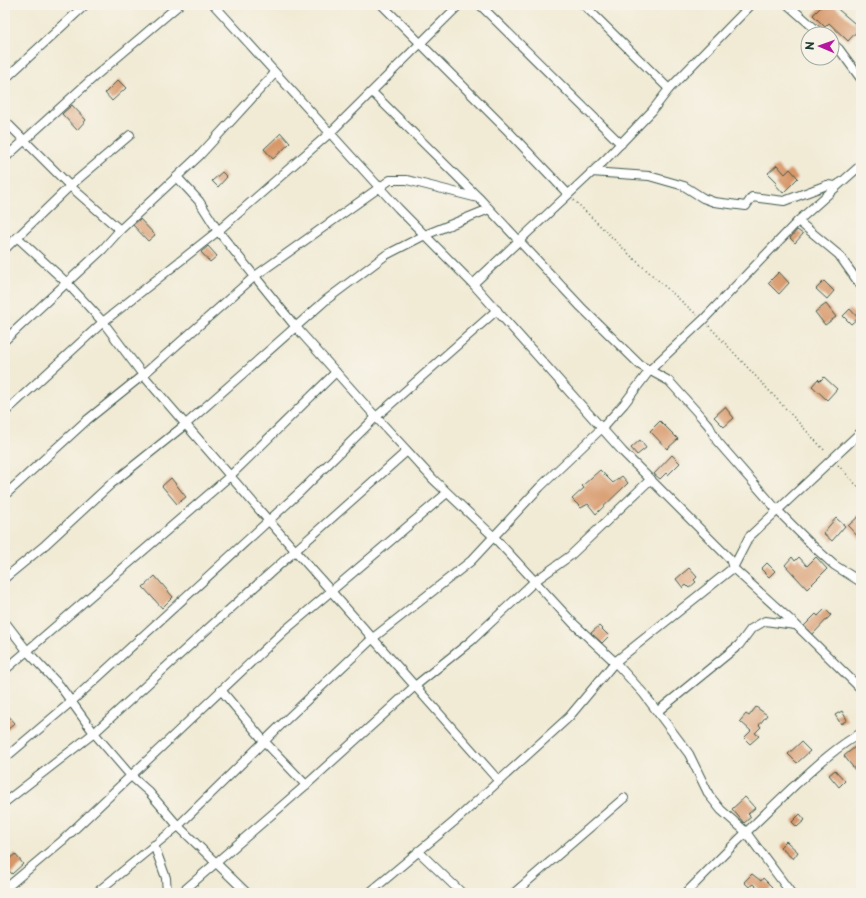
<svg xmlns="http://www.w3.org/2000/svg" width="866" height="898" font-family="'Playpen Sans',sans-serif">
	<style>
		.building { fill: #d79769 }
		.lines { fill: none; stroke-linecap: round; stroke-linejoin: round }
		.minor-casing { stroke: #3e574c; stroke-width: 10 }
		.path { stroke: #3e574c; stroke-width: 1.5; stroke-dasharray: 1 3; stroke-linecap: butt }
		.minor { stroke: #fff; stroke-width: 8 }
	</style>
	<rect width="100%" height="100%" fill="#f7f3e8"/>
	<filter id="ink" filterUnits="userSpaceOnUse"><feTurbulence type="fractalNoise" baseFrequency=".025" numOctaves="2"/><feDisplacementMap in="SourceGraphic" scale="8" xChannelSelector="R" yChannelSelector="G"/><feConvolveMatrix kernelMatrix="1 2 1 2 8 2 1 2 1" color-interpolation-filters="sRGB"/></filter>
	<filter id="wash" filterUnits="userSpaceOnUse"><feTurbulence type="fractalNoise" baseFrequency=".012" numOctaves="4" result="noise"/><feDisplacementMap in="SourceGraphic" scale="16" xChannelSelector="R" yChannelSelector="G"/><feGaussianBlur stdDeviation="0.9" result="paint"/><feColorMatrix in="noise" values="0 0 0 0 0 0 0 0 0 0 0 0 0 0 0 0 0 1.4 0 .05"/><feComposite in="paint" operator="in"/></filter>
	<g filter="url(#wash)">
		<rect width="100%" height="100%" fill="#f1ebd5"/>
		<g id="blocks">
			<!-- building -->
			<g class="building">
				<polygon points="823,5 833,5 860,28 848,41 829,23 825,27 813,15"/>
				<polygon points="118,80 126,88 112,101 105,93"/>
				<polygon points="72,105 86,120 77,130 62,114"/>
				<polygon points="281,133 290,143 273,159 264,149"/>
				<polygon points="777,165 785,174 790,169 798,178 783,193 775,184 777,182 768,173"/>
				<polygon points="222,172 227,177 218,187 212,181"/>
				<polygon points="140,219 155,235 148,241 133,225"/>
				<polygon points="797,230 803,234 795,243 790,238"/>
				<polygon points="208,246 217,256 210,262 201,252"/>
				<polygon points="779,272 789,283 779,294 768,283"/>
				<polygon points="824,281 834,291 827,299 816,289"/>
				<polygon points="826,304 836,317 825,325 815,312"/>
				<polygon points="850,309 858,318 851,324 843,316"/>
				<polygon points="824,377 837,389 827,400 812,386 818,379 820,381"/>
				<polygon points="725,407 734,418 724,427 714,417"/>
				<polygon points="660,421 678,439 667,449 650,431"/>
				<polygon points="640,440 646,448 637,455 631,448"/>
				<polygon points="672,455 680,463 668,475 666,473 660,479 654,474"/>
				<polygon points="600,470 613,483 622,476 628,483 596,514 588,504 581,508 572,499 584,488 582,486"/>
				<polygon points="171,478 186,497 177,504 162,486"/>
				<polygon points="861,514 861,540 848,526"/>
				<polygon points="836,518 845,526 832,541 823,533"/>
				<polygon points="792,557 795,561 799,557 807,566 816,557 827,569 807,589 785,565"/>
				<polygon points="767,563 775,571 769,577 761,569"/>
				<polygon points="689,568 697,577 694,580 696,582 689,588 686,585 683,588 676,579"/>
				<polygon points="155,576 173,597 162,608 143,587"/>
				<polygon points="825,609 831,615 813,634 804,626 816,614 818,616"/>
				<polygon points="599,626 609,636 602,643 591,633"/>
				<polygon points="756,707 767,715 759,725 761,727 755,733 759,736 750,744 744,738 751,731 740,721 746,714 749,716"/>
				<polygon points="842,711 847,720 841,724 835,715"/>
				<polygon points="5,712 15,723 5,732"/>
				<polygon points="801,742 810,751 797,763 788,754"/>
				<polygon points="861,742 861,767 856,771 844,756"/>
				<polygon points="835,770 845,781 839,787 829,775"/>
				<polygon points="745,797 755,808 748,814 751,817 744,823 732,809"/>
				<polygon points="800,814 805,820 797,827 792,822"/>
				<polygon points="786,841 798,852 793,859 780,847"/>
				<polygon points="15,854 23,864 12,874 5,866 5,863"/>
				<polygon points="752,874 761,881 763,878 772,887 766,893 762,893 753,884 749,887 744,882"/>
			</g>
		</g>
	</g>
	<g filter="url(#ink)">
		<use href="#blocks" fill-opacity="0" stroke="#3e574c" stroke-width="1"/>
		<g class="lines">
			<!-- minor casing -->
			<g class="minor-casing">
				<g id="minor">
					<polyline points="214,5 398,208 473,284 623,452 730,559 733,568 796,625 861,689"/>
					<polyline points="382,5 508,131 568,194"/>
					<polyline points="480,5 621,144"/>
					<polyline points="584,5 669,89"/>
					<polyline points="788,5 821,34"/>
					<polyline points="832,43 839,49 861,79"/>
					<polyline points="5,79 85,5"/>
					<polyline points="372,92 479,198 581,307 640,365 669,381 696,411 709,426 717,441 778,511 814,547 834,565 861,582"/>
					<polyline points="5,121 70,186 120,230"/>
					<polyline points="5,158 93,78 179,5"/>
					<polyline points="591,172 649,176 684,186 703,198 714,202 746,206 752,197 784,201 827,185 836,186 840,183"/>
					<polyline points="177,177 199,201 218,231 295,326 376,417 433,479 493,536 574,624 615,662 644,694 689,754 709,795 721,810 745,831 791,893"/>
					<polyline points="798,221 839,255 861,286"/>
					<polyline points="18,238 67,283 103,322 143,375 269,521 498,780"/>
					<polyline points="5,249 70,186 130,135"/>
					<polyline points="473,284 605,160 652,111 669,89 751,5"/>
					<polyline points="5,340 103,249 120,230 200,155 275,73"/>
					<polyline points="5,412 103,322 218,231 331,132 459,5"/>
					<polyline points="5,495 87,420 143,375 255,276 390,180 407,180 478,198"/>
					<polyline points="5,578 45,545 111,484 186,424 326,300 386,255 425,235 489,209"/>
					<polyline points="5,622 28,652 60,686 94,733 131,776 149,792 178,826 247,893"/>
					<polyline points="5,670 230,476 336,372"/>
					<polyline points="221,690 264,741 306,785"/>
					<polyline points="658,711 739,645 751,629 765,621 795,625"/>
					<polyline points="5,758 71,702 301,491 376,417 497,310"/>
					<polyline points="5,802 94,733 212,625 407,451"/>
					<polyline points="154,845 166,878 167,893"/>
					<polyline points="418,851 462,893"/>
					<polyline points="5,889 62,841 283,632 447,493"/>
					<polyline points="96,893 178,826 287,719 373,638 471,561 540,487 602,428 624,404 650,370 703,320 798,221 861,165"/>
					<polyline points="181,893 306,785 415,686 471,641 535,581 570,556 651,479"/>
					<polyline points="369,893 455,821 569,717 615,662 733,568 749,537 861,432"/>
					<polyline points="514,893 624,798"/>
					<path d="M686 893C721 857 756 822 792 788 814 768 836 747 861 733"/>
					<polyline points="860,893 861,891"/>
				</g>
			</g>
			<!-- path -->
			<g class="path">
				<polyline points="574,200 633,258 697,315"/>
				<polyline points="709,326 826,452"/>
				<polyline points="838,465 861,490"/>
			</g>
			<!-- minor -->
			<use href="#minor" class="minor"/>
		</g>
	</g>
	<!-- margin -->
	<rect width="866" height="898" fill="none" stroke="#f7f3e8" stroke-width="20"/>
	<!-- north arrow -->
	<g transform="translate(820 46) rotate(272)"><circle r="19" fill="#f7f3e8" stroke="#a1aaa0"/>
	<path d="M0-3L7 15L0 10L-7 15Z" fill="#b5179e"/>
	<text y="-6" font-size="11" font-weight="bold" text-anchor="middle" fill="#1f3d34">N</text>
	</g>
</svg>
